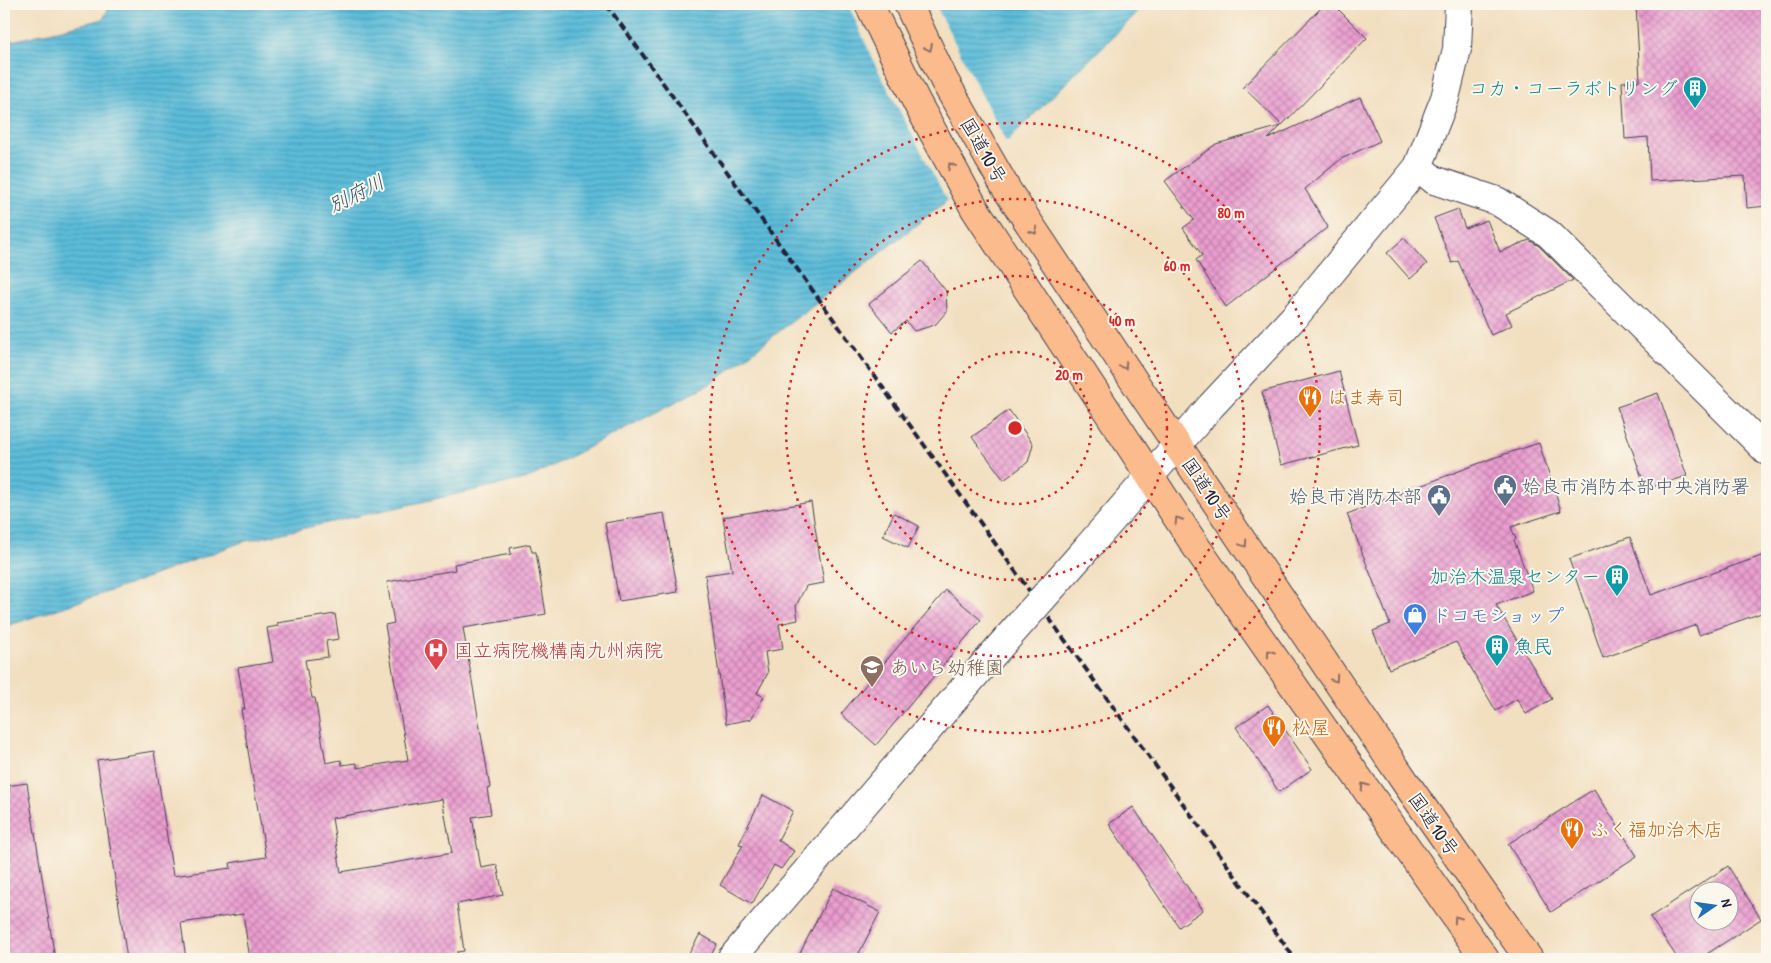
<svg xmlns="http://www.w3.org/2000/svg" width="1771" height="963" font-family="'Patrick Hand','Klee One',sans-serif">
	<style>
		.water { fill: url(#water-rules); stroke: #3e6f8a }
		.pier { fill: #f2dfc0 }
		.building { fill: url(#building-cross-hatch); fill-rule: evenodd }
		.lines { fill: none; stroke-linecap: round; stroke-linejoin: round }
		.minor-casing { stroke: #413e4f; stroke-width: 30 }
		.highway-casing { stroke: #413e4f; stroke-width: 30 }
		.minor { stroke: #fff; stroke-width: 28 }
		.highway { stroke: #fbbb8d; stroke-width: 28 }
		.rail { stroke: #22223b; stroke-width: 4; stroke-dasharray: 8 4; stroke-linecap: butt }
		.minor-bridge-casing { stroke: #413e4f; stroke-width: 30; stroke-linecap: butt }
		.minor-bridge { stroke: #fff; stroke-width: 28 }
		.oneway { stroke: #8e6e64 }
		.ring { fill: none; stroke: #d62828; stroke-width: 2.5; stroke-dasharray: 2.5 5 }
		.labels { text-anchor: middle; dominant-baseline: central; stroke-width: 4; stroke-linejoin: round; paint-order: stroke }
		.culture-label { font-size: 19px; fill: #0d838f; stroke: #fbf7ec; text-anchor: end }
		.street-label { font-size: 19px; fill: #22223b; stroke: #fbf7ec }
		.food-label { font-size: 19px; fill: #c56008; stroke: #fbf7ec; text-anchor: start }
		.service-label { font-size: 19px; fill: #4e5e75; stroke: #fbf7ec; text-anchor: start }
		.shop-label { font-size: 19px; fill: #366cbe; stroke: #fbf7ec; text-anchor: start }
		.health-label { font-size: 19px; fill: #be3a42; stroke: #fbf7ec; text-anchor: start }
		.education-label { font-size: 19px; fill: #785e54; stroke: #fbf7ec; text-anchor: start }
		.water-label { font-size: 20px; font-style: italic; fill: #365872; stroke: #fbf7ec }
		.centre { fill: #d62828; stroke: #fbf7ec; stroke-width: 2.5 }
		.ring-label { font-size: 15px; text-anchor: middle; font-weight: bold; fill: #d62828; stroke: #fbf7ec; stroke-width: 4; stroke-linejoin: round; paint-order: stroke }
	</style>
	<defs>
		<pattern id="water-rules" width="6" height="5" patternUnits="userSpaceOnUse" patternTransform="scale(1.25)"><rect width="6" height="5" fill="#5bbcd9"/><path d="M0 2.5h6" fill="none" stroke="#4b98b1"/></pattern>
		<pattern id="building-cross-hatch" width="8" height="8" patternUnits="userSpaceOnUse" patternTransform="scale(1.25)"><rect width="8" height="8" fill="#eb9ed0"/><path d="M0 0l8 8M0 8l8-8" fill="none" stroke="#be80aa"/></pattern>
	</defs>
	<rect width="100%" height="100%" fill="#fbf7ec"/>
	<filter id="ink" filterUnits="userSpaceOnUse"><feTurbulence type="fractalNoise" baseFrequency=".02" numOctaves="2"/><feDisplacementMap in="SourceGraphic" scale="10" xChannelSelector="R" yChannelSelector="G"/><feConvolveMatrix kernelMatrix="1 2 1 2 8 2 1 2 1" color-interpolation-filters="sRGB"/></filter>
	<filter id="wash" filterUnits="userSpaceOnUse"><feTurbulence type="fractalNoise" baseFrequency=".0096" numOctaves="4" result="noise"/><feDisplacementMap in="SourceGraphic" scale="20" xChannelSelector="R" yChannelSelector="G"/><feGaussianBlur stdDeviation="1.12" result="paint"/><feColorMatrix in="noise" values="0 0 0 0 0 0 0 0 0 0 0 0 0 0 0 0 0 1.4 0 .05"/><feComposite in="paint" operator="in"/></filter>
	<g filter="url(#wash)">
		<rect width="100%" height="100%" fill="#f2dfc0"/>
		<!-- water -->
		<polygon class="water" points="111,4 1146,4 943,204 714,382 529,478 242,542 128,585 4,627 4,43 103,19"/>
		<!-- pier -->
		<polygon class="pier" points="848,4 935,4 1007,144 948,202 875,64"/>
		<g id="blocks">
			<!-- building -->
			<g class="building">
				<polygon points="1325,4 1333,4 1367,38 1282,125 1243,87"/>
				<polygon points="1636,4 1767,4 1767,206 1747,208 1745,176 1650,181 1648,137 1625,139 1622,82 1640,81"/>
				<polygon points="1360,97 1380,141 1341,159 1305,189 1328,227 1226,307 1196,260 1202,255 1183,228 1194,220 1165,181 1216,144 1281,126 1268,139"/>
				<polygon points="1458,209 1465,228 1487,220 1500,252 1529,240 1539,246 1573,280 1506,313 1512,325 1491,335 1480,311 1481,311 1458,261 1452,263 1434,218"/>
				<polygon points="1404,238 1427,264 1410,279 1387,253"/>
				<polygon points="922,261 946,291 947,311 935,325 914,331 906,321 892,332 869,304"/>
				<polygon points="1339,371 1358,445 1281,465 1262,392"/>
				<polygon points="1658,393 1687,476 1646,489 1617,407"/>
				<polygon points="1009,410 1033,444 1028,462 1004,480 972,437"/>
				<polygon points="1539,443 1561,511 1511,527 1516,539 1514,540 1533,591 1496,605 1552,699 1526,714 1517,699 1496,711 1456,642 1389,669 1373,631 1390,624 1347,514 1493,458"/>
				<polygon points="811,502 824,583 806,586 796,606 798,620 779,624 783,649 765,652 768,673 757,693 764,697 751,719 726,724 705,575 732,571 723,517"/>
				<polygon points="664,513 678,592 619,601 605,523"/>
				<polygon points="894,513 919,526 908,548 883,536"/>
				<polygon points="1630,537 1651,595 1767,554 1767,611 1699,635 1696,625 1603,658 1569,559"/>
				<path d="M530 544 532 552H536L546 614 463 628 490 787 487 788 491 814 472 817 481 868 497 865 503 895 457 904 464 951 457 952 458 959H250L243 914 181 923 186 959H127L97 760 154 751 173 876 231 868 230 863 266 857 241 709H245L238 668 273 662 267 628 278 626 277 623 335 614 339 639 326 641 328 657 305 660 312 698H315L326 763 341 760 342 765 357 763V768L408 760 385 625 394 623 387 582 455 570 454 564 511 554 510 548ZM442 799 452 853 341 872 332 818Z"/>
				<polygon points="946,590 981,620 876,745 841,714"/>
				<polygon points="1268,705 1312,769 1279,792 1236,727"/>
				<polygon points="27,783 55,959 4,959 4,796 7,796 6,786"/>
				<polygon points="1594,789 1637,856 1551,912 1508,844"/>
				<polygon points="763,795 793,811 778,840 794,851 781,869 774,865 752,904 720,885 743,845 739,844"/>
				<polygon points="1133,807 1203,910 1179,927 1109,824"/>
				<path d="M1728 866 1761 919 1699 959H1678L1650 917ZM1698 890H1728V920H1698Z"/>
				<polygon points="833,888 880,912 856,959 797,959"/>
				<polygon points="700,934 717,944 709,959 686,959"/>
			</g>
		</g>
	</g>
	<g filter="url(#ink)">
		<use href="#blocks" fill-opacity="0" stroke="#413e4f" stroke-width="1"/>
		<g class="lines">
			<!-- minor casing -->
			<g class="minor-casing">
				<g id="minor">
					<polyline points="1418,167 1434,180 1497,201 1549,234 1767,451"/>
					<polyline points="1088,547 1211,406 1297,314 1418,167 1445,98 1457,49 1459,4"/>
					<polyline points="731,959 987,661"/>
				</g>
			</g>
			<!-- highway casing -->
			<g class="highway-casing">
				<g id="highway">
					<polyline points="869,4 916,101 975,209 1197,548 1485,959"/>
					<polyline points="908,4 944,80 1007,190 1142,393 1408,786 1529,959"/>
				</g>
			</g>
			<!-- minor -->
			<use href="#minor" class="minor"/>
			<!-- highway -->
			<use href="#highway" class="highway"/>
			<!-- rail -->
			<polyline class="rail" points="606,4 1295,959"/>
			<!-- minor-bridge casing -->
			<g class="minor-bridge-casing">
				<polyline id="minor-bridge" points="987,661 1088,547"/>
			</g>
			<!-- minor-bridge -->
			<use href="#minor-bridge" class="minor-bridge"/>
		</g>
		<!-- one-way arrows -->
		<defs><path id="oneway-chevron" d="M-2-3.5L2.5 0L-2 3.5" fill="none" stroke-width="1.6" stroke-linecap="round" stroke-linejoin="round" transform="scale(1.25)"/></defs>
		<g class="oneway">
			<use href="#oneway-chevron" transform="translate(929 48) rotate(65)"/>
			<use href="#oneway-chevron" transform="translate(951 166) rotate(-119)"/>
			<use href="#oneway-chevron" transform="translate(1034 231) rotate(56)"/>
			<use href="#oneway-chevron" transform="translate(1124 366) rotate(56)"/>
			<use href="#oneway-chevron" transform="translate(1178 520) rotate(-123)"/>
			<use href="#oneway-chevron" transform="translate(1244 544) rotate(56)"/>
			<use href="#oneway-chevron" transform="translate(1270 653) rotate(-125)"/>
			<use href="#oneway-chevron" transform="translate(1335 679) rotate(56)"/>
			<use href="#oneway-chevron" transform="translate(1364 786) rotate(-125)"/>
			<use href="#oneway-chevron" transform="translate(1457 919) rotate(-125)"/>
		</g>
	</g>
	<!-- distance rings -->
	<g class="ring">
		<circle cx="1015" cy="428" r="76"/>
		<circle cx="1015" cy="428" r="152"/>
		<circle cx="1015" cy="428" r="229"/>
		<circle cx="1015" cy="428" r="305"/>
	</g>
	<!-- icons -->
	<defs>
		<g id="building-pin" transform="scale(1.25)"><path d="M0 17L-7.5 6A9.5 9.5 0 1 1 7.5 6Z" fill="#0f9aa8" stroke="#fbf7ec"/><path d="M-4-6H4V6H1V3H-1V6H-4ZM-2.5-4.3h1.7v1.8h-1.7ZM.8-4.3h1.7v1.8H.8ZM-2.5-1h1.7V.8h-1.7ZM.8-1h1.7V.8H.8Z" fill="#fff"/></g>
		<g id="restaurant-pin" transform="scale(1.25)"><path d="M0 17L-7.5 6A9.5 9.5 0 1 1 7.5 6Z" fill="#e8710a" stroke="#fbf7ec"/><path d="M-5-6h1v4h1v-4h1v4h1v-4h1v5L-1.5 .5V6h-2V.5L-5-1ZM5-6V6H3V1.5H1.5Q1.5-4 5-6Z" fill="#fff"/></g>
		<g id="civic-pin" transform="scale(1.25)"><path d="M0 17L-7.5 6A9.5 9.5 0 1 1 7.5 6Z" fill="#5c6f8a" stroke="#fbf7ec"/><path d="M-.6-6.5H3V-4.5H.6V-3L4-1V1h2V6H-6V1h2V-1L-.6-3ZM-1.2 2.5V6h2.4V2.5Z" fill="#fff"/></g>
		<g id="shop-pin" transform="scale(1.25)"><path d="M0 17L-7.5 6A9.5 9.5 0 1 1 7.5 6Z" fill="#3f7fe0" stroke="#fbf7ec"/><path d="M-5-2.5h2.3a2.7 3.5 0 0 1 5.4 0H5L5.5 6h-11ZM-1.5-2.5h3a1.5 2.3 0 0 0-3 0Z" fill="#fff"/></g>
		<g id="hospital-pin" transform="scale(1.25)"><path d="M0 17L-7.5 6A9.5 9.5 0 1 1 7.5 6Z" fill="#e0444e" stroke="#fbf7ec"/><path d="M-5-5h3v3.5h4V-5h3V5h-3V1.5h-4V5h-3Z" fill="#fff"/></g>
		<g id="school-pin" transform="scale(1.25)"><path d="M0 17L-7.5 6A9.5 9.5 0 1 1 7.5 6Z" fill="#8d6e63" stroke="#fbf7ec"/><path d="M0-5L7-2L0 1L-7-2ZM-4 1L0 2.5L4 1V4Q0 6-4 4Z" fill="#fff"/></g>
	</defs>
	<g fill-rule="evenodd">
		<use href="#building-pin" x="1695" y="88"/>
		<use href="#restaurant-pin" x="1310" y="397"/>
		<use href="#civic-pin" x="1505" y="486"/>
		<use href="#civic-pin" x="1439" y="496"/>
		<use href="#building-pin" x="1617" y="576"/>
		<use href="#shop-pin" x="1415" y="615"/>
		<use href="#building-pin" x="1497" y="646"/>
		<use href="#hospital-pin" x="436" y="650"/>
		<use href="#school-pin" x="872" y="667"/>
		<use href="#restaurant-pin" x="1274" y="727"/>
		<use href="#restaurant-pin" x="1572" y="829"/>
	</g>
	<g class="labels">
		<!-- culture labels -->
		<g class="culture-label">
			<text x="1678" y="88">コカ・コーラボトリング</text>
			<text x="1600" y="576">加治木温泉センター</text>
			<text x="1514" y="646" text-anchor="start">魚民</text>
		</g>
		<!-- street labels -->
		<g class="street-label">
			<text transform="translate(984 150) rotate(60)">国道10号</text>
			<text transform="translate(1207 489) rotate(56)">国道10号</text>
			<text transform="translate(1434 824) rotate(55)">国道10号</text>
		</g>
		<!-- food labels -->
		<g class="food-label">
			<text x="1328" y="397">はま寿司</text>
			<text x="1292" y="727">松屋</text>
			<text x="1590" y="829">ふく福加治木店</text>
		</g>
		<!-- service labels -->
		<g class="service-label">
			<text x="1522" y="486">姶良市消防本部中央消防署</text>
			<text x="1422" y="496" text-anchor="end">姶良市消防本部</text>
		</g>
		<!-- shop labels -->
		<g class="shop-label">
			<text x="1432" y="615">ドコモショップ</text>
		</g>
		<!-- health labels -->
		<g class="health-label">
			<text x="454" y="650">国立病院機構南九州病院</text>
		</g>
		<!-- education labels -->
		<g class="education-label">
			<text x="890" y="667">あいら幼稚園</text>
		</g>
		<!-- water labels -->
		<g class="water-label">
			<text transform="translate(356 193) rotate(-27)">別府川</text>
		</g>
	</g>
	<circle cx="1015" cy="428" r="8" class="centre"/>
	<g class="ring-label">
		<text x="1231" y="218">80 m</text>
		<text x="1177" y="271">60 m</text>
		<text x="1122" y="326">40 m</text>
		<text x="1069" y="380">20 m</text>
	</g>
	<!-- margin -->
	<rect width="1771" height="963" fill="none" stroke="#fbf7ec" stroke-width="20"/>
	<!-- north arrow -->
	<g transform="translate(1714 906) rotate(77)"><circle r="24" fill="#fbf7ec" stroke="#a4a2a5"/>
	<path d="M0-4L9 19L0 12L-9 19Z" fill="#1f6fb2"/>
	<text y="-8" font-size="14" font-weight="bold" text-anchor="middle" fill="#22223b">N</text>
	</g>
</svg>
